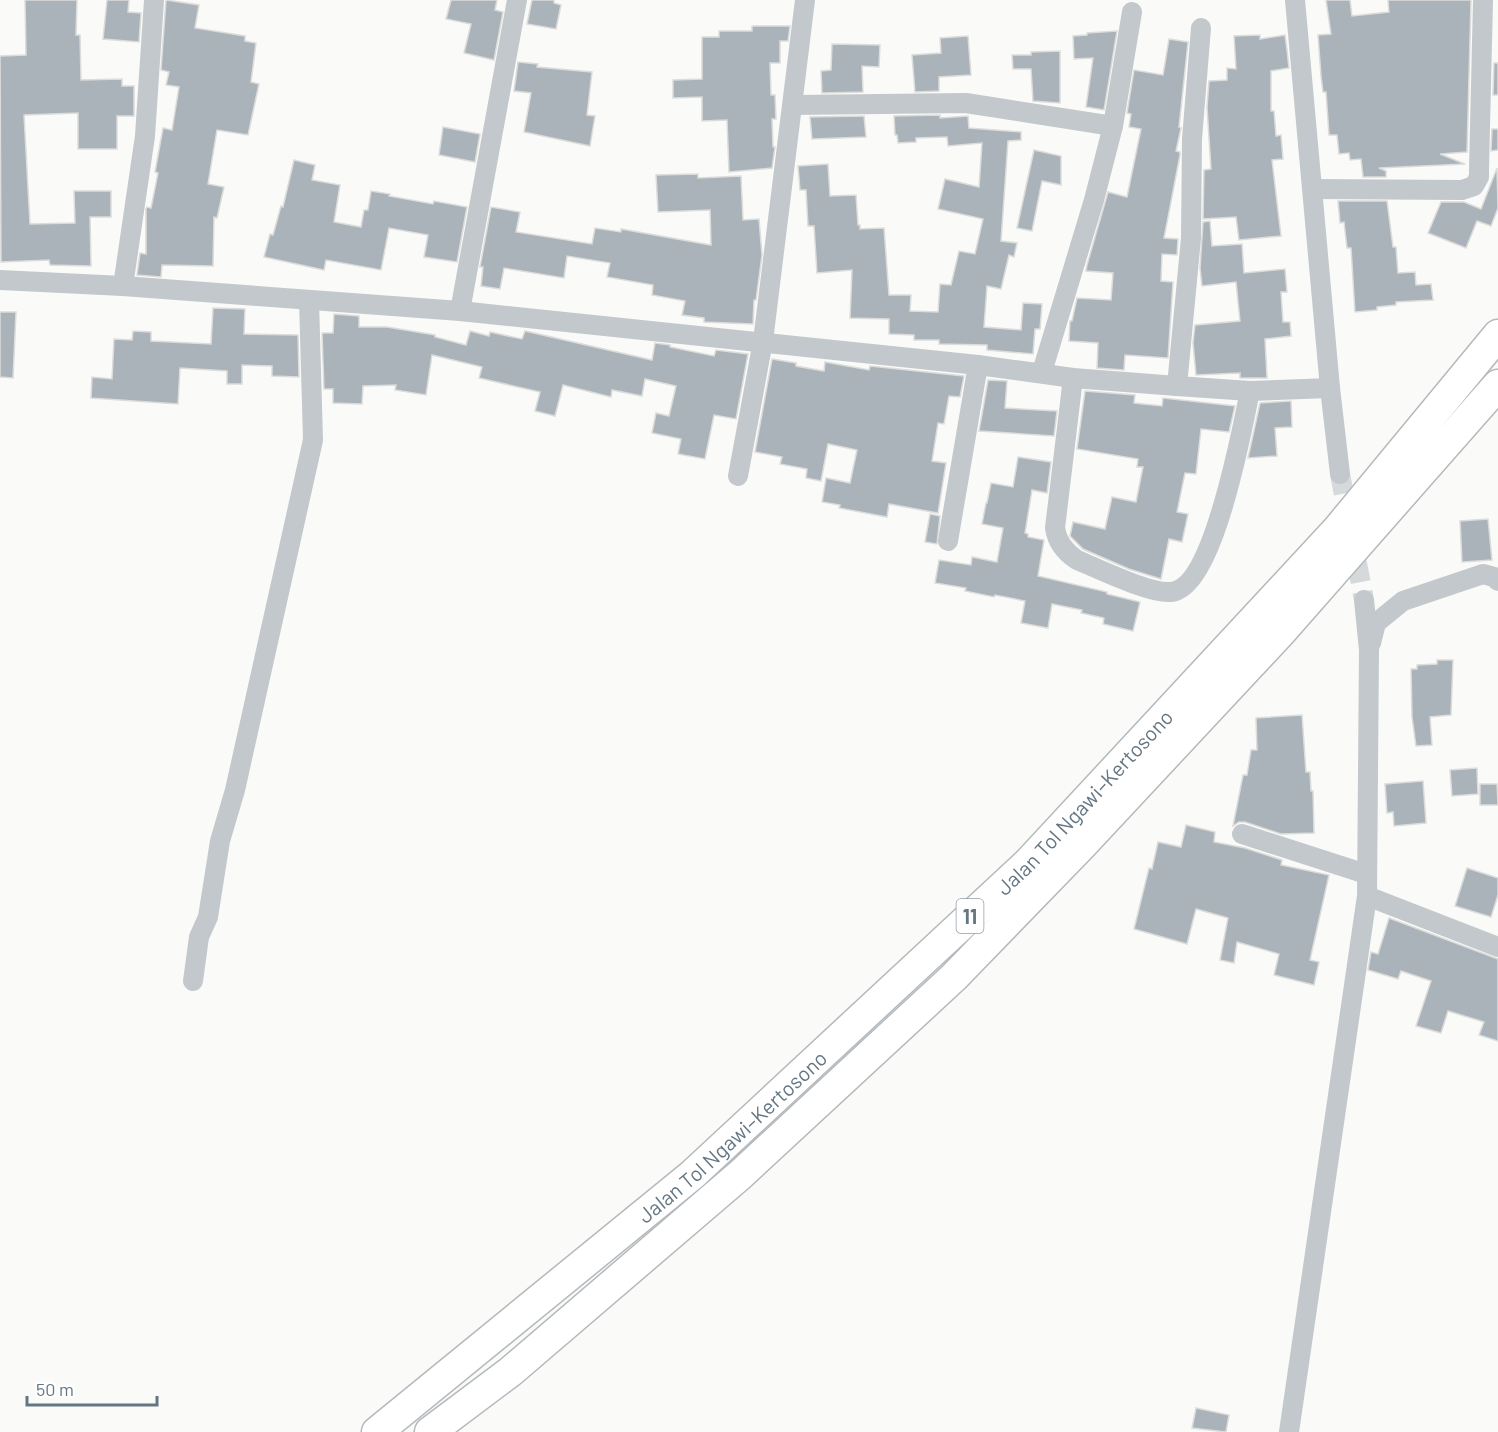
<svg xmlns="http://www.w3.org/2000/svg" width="1498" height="1432" font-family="Barlow,sans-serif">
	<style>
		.building { fill: #aab3b9; stroke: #dcdcda; stroke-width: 1.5 }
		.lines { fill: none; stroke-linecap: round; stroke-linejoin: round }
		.minor-tunnel { stroke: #d5d9db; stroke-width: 20; stroke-dasharray: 20 10; stroke-linecap: butt }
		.highway-casing { stroke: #b4b9bd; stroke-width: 33 }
		.minor { stroke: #c3c8cc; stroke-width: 20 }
		.highway { stroke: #fff; stroke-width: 30 }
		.labels { text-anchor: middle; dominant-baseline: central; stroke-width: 6; stroke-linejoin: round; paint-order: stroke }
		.shield { fill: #fff; stroke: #939fa8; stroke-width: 1.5 }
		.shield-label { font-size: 20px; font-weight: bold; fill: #657683 }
		.street-label { font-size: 21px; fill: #657683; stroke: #fff }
	</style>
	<rect width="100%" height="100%" fill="#fafaf8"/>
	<!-- building -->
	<g class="building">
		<polygon points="25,0 77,0 76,35 80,35 81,80 122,79 122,86 134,86 134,116 117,116 117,149 78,149 78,113 24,115 30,224 75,223 74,191 111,191 111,217 90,217 91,266 50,265 49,260 1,262 0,56 26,55"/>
		<polygon points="107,0 129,0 128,12 141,13 139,42 103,39"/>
		<polygon points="166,0 199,5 195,28 245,36 245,41 256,43 251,82 259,84 248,135 217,130 208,184 224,187 217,218 214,217 213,266 162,265 161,277 137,275 140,253 146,254 146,209 147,207 151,208 158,173 155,172 163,128 172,130 179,87 166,85 169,72 161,70"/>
		<polygon points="451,0 497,0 495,10 503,12 494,60 464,53 471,24 446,19"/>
		<polygon points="532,0 554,0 554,3 561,5 556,29 527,24"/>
		<polygon points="1326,0 1350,0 1352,16 1389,12 1388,0 1471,0 1467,152 1440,154 1465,164 1379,168 1386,171 1386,177 1363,177 1361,159 1350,160 1349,153 1339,154 1337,135 1329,135 1326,92 1323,92 1321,76 1318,35 1331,34"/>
		<polygon points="752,26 790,26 788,41 780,41 780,63 770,63 771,95 775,95 776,119 772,119 773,147 775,147 772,168 729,172 727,120 702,121 702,97 673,98 673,80 702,79 702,37 719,37 719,31 752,31"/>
		<polygon points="1117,31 1104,110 1086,107 1093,58 1074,59 1073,36 1087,35 1087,33"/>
		<polygon points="1260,35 1260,39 1285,35 1287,50 1289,68 1271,71 1271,111 1274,111 1276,136 1281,135 1283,159 1272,160 1281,236 1239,240 1236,217 1203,219 1204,170 1211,169 1207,107 1209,81 1227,80 1227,68 1236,69 1234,36"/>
		<polygon points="968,36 971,75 939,77 939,91 915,92 912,55 941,53 940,38"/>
		<polygon points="1169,39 1188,42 1179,127 1181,128 1176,151 1180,152 1180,155 1164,238 1178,239 1177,255 1162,254 1161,281 1173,282 1168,358 1125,355 1124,370 1097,368 1098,343 1069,341 1070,321 1072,321 1077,298 1111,300 1113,273 1086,271 1087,265 1108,192 1127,197 1141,129 1129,127 1131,114 1127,113 1134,70 1163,75"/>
		<polygon points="832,44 880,45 879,67 862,66 863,92 822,93 821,71 831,70"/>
		<polygon points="1060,51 1060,103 1033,101 1031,69 1013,69 1012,55 1031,55 1031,52"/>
		<polygon points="518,62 538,64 537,67 592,72 587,115 595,116 590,146 524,132 531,93 514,91"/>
		<polygon points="1494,63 1498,63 1498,95 1493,95"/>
		<polygon points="940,115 940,118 968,116 969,128 1021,132 1021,140 1008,141 1001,241 1017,243 1014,257 1009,255 1001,289 987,286 984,327 1021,330 1023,303 1042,304 1040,329 1035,329 1033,354 987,350 987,345 939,344 939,340 914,340 914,335 889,334 889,319 850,318 852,270 817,273 814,226 808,226 806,190 800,190 798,166 828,164 830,196 856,195 858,225 860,225 860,229 884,228 889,295 911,295 910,311 938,312 940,284 951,285 959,251 975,254 983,219 938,209 945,179 979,187 982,143 948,146 947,137 916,138 916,142 898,143 897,135 895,135 894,116"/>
		<polygon points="864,116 866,137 812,139 810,117"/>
		<polygon points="443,127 480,134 475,162 439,155"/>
		<polygon points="1492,129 1498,129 1498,150 1491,151"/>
		<polygon points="1034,150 1061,156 1061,185 1042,181 1032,231 1017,228"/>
		<polygon points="294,160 315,165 312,180 340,185 334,222 361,227 364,210 368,210 371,191 390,194 389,196 433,204 434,201 467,207 457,262 424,257 428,235 389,228 381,270 326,260 324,270 264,257 270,234 273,235 281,206 283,207"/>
		<polygon points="1497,168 1498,208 1491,226 1477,221 1466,248 1428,233 1441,202 1464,202 1481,209"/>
		<polygon points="698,174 698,178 741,176 743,220 759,219 762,255 756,300 754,300 753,324 704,322 704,318 682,315 685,301 652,295 653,285 607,277 610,263 567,256 564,278 504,268 500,289 481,286 483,267 480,267 491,207 520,212 516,232 592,244 595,228 621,232 621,229 711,245 710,210 658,212 656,175"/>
		<polygon points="1338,201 1387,201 1393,247 1396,247 1398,273 1415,272 1416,285 1431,284 1433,300 1396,302 1396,305 1377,307 1377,310 1355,312 1351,248 1347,248 1344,222 1340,223"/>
		<polygon points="1210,221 1212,246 1242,244 1244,273 1285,269 1287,292 1281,292 1283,322 1290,322 1291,336 1265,339 1267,378 1240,378 1240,373 1196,375 1193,343 1195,325 1240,321 1236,282 1202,286 1200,268 1203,222"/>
		<polygon points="213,308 245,309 244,334 298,335 299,377 272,376 272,366 242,365 242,384 227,384 227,371 180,368 178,404 91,398 92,377 112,379 114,339 132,340 133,331 151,332 151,341 211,344"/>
		<polygon points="0,312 16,312 13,378 0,377"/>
		<polygon points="334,314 359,316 359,327 387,327 435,335 435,337 466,345 470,331 489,336 490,332 522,339 525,331 652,360 655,343 670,345 670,347 714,356 716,350 748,354 736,419 714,415 705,459 678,454 681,439 652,433 656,413 669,416 676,386 645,379 642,396 612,390 611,397 563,385 555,416 535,411 540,392 479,378 482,367 432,355 426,395 395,390 396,385 363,386 362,404 333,403 333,389 324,389 322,333 333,333"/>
		<polygon points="772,359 796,363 796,366 824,371 825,362 869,370 870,366 964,376 960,397 949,396 944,424 938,423 932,461 946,463 938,513 889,504 887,517 839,508 840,505 822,502 826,478 850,483 857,450 828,444 821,481 806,478 807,469 780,464 782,457 755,452"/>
		<polygon points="988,380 1007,381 1005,408 1057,411 1054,436 979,431"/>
		<polygon points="1085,391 1135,395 1134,403 1162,406 1163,398 1235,406 1229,432 1201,429 1196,474 1185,473 1177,512 1188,514 1182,542 1169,539 1161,579 1129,569 1083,549 1070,536 1073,522 1105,529 1112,497 1136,502 1143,467 1137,467 1138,459 1077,449"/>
		<polygon points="1291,401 1292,427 1275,428 1277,456 1248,458 1260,403"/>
		<polygon points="1018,457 1051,462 1047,493 1032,490 1025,533 1028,534 1028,537 1044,540 1038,576 1107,592 1107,594 1140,602 1133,631 1103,624 1104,618 1081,613 1082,610 1052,604 1048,628 1021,623 1025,601 995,595 994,597 965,591 966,588 935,583 939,560 971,565 972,557 997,562 1003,528 982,524 986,503 987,503 991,483 1013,487"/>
		<polygon points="930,514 940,516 937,544 925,542"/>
		<polygon points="1488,519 1492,560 1462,562 1460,521"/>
		<polygon points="1437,660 1453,660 1451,715 1430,717 1432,745 1416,746 1412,717 1411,669 1417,669 1417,665 1437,664"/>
		<polygon points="1302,715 1306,772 1310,772 1311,791 1313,791 1314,833 1281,834 1245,822 1239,822 1233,826 1243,775 1247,775 1251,750 1257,750 1256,718"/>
		<polygon points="1477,768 1478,794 1452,796 1450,770"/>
		<polygon points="1423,781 1426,823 1394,826 1393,812 1387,813 1385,784"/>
		<polygon points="1480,784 1497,784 1498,805 1480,805"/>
		<polygon points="1186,825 1215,832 1214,842 1245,848 1282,860 1281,865 1329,875 1310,960 1319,962 1314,985 1274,975 1279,954 1237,942 1234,963 1220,960 1228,918 1221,916 1196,909 1187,944 1134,929 1149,868 1152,869 1158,842 1181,847"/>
		<polygon points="1467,868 1498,878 1498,895 1491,917 1455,906"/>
		<polygon points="1389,918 1498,959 1498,1041 1479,1035 1484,1022 1448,1011 1441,1033 1416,1026 1431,981 1401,971 1398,979 1368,970 1371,952 1378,954"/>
		<polygon points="1196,1408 1229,1415 1226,1432 1192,1428"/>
	</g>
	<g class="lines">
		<!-- minor-tunnel -->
		<polyline class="minor-tunnel" points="1340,474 1364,600"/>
		<!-- highway casing -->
		<g class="highway-casing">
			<g id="highway">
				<path id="s1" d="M377 1432 692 1175 1028 863 1337 530 1498 335"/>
				<polyline points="430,1432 510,1372 740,1175 954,977 1082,845 1280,633 1498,385"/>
			</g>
		</g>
		<!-- minor -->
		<g class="minor">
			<polyline points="1295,0 1330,388 1340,474"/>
			<polyline points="794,105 966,103 1113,126"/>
			<polyline points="1313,189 1462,190 1474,186 1479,177 1479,170 1483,0"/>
			<polyline points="0,280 123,286 460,311 978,365 1073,378 1177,386 1250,391 1330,388"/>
			<polyline points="123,286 145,136 154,0"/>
			<polyline points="460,311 517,0"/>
			<polyline points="1042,372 1094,200 1113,126 1132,12"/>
			<path d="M1073 378 1055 528C1057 542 1065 552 1077 560 1099 569 1150 594 1171 592 1214 588 1242 428 1250 391"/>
			<polyline points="1177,386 1191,238 1192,139 1201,28"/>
			<polyline points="738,476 763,341 805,0"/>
			<polyline points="948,541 978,365"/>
			<polyline points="1364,600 1369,650 1367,896 1498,947"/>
			<polyline points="1371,643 1376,623 1403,601 1483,574 1494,577 1498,581"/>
			<polyline points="1242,834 1366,874"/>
			<polyline points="193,981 199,937 208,917 220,841 235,790 313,440 309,300"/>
			<polyline points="1289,1432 1367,896"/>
		</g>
		<!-- highway -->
		<use href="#highway" class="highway"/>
	</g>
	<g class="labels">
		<!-- shield labels -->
		<rect class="shield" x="956.5" y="899" width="27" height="34" rx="4.5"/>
		<g class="shield-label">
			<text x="970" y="916">11</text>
		</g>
		<!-- street labels -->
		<g class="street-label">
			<text stroke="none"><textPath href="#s1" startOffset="948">Jalan Tol Ngawi–Kertosono</textPath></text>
			<text stroke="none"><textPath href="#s1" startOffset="462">Jalan Tol Ngawi–Kertosono</textPath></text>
		</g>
	</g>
	<!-- scale -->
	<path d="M27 1396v9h130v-9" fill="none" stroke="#657683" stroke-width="3"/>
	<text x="36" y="1396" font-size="18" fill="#657683" stroke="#ffffff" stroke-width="4.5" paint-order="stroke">50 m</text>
</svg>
